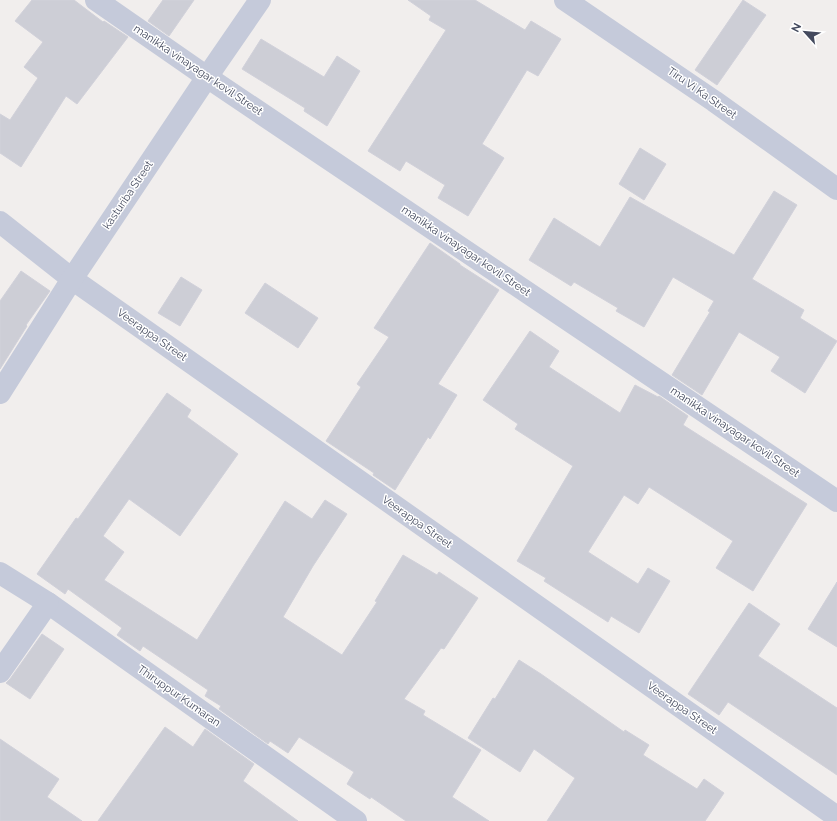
<svg xmlns="http://www.w3.org/2000/svg" width="837" height="821" font-family="Raleway,sans-serif">
	<style>
		.building { fill: #cdced6; stroke: #d1d1da }
		.lines { fill: none; stroke-linecap: round; stroke-linejoin: round }
		.minor { stroke: #c5cada; stroke-width: 22 }
		.labels { text-anchor: middle; dominant-baseline: central; stroke-width: 3; stroke-linejoin: round; paint-order: stroke }
		.street-label { font-size: 11px; fill: #444a5e; stroke: #fff }
	</style>
	<rect width="100%" height="100%" fill="#f1eeed"/>
	<!-- building -->
	<g class="building">
		<polygon points="32,0 74,0 103,22 104,21 128,37 77,104 66,96 21,167 0,153 0,114 10,120 38,78 24,67 43,42 15,21"/>
		<polygon points="163,0 194,0 169,36 148,21"/>
		<polygon points="408,0 475,0 525,30 531,21 561,39 538,76 527,70 482,144 504,158 468,216 438,198 445,185 406,161 400,171 368,151 446,30 429,20 431,16"/>
		<polygon points="743,0 766,15 717,85 695,70"/>
		<polygon points="261,39 324,77 337,56 360,71 327,126 304,111 305,108 242,69"/>
		<polygon points="640,148 666,164 644,200 619,184"/>
		<polygon points="774,191 797,205 752,279 804,310 800,318 837,341 805,393 771,371 780,357 739,332 702,395 672,375 710,312 708,311 714,301 673,277 644,327 616,311 618,308 574,282 571,286 529,260 554,218 600,247 630,197 734,255"/>
		<polygon points="430,243 460,264 460,265 499,290 438,384 457,395 430,439 428,437 395,490 373,475 374,473 326,441 361,387 357,384 389,337 374,328"/>
		<polygon points="21,271 50,291 26,325 27,326 0,369 0,301"/>
		<polygon points="181,277 202,290 180,326 158,313"/>
		<polygon points="265,283 318,318 298,348 245,313"/>
		<polygon points="530,331 559,351 549,367 620,413 635,385 658,397 659,396 688,416 683,425 807,504 753,591 716,568 733,541 649,487 638,504 624,495 588,552 638,584 648,568 670,581 639,633 611,616 608,622 544,581 546,578 517,561 573,466 515,429 518,424 483,400"/>
		<polygon points="167,393 191,410 187,417 238,454 180,536 129,499 103,536 124,552 104,580 197,640 285,501 312,519 325,500 347,514 313,566 283,617 342,655 377,602 375,601 403,555 437,575 439,572 478,598 444,649 441,648 404,699 425,711 423,715 481,750 452,797 489,821 406,821 371,797 370,799 347,784 354,772 299,737 288,753 270,741 268,744 219,709 221,706 205,696 208,690 143,646 140,651 117,635 122,628 68,589 65,594 37,574 76,518 78,519"/>
		<polygon points="837,582 837,647 808,629"/>
		<polygon points="749,603 780,624 758,656 837,708 837,775 728,702 719,715 688,694"/>
		<polygon points="42,634 64,649 30,699 6,683 10,679"/>
		<polygon points="519,660 541,674 624,732 625,730 649,745 643,755 697,789 704,779 724,793 705,821 547,821 575,778 534,749 520,772 468,738 493,698 495,699"/>
		<polygon points="165,727 193,747 205,729 254,764 243,781 298,821 98,821"/>
		<polygon points="0,739 59,779 47,797 82,821 0,821"/>
	</g>
	<g class="lines">
		<!-- minor -->
		<g class="minor">
			<polyline points="96,0 207,77 837,501"/>
			<polyline points="565,0 714,101 837,189"/>
			<polyline points="0,222 72,279 837,817"/>
			<polyline points="0,393 72,279 207,77 260,0"/>
			<polyline points="0,573 48,603 356,821"/>
			<polyline points="0,672 48,603"/>
		</g>
	</g>
	<g class="labels">
		<!-- street labels -->
		<g class="street-label">
			<text transform="translate(198 70) rotate(34)">manikka vinayagar kovil Street</text>
			<text transform="translate(702 93) rotate(35)">Tiru Vi Ka Street</text>
			<text transform="translate(128 195) rotate(-56)">kasturiba Street</text>
			<text transform="translate(466 251) rotate(34)">manikka vinayagar kovil Street</text>
			<text transform="translate(152 335) rotate(35)">Veerappa Street</text>
			<text transform="translate(735 432) rotate(34)">manikka vinayagar kovil Street</text>
			<text transform="translate(417 522) rotate(35)">Veerappa Street</text>
			<text transform="translate(179 696) rotate(35)">Thiruppur Kumaran</text>
			<text transform="translate(682 708) rotate(35)">Veerappa Street</text>
		</g>
	</g>
	<!-- north arrow -->
	<g transform="translate(805 32) rotate(297)" stroke="#ffffff" stroke-width="3" paint-order="stroke">
	<path d="M0-3L7 15L0 10L-7 15Z" fill="#444a5e"/>
	<text y="-6" font-size="11" font-weight="bold" text-anchor="middle" fill="#444a5e">N</text>
	</g>
</svg>
